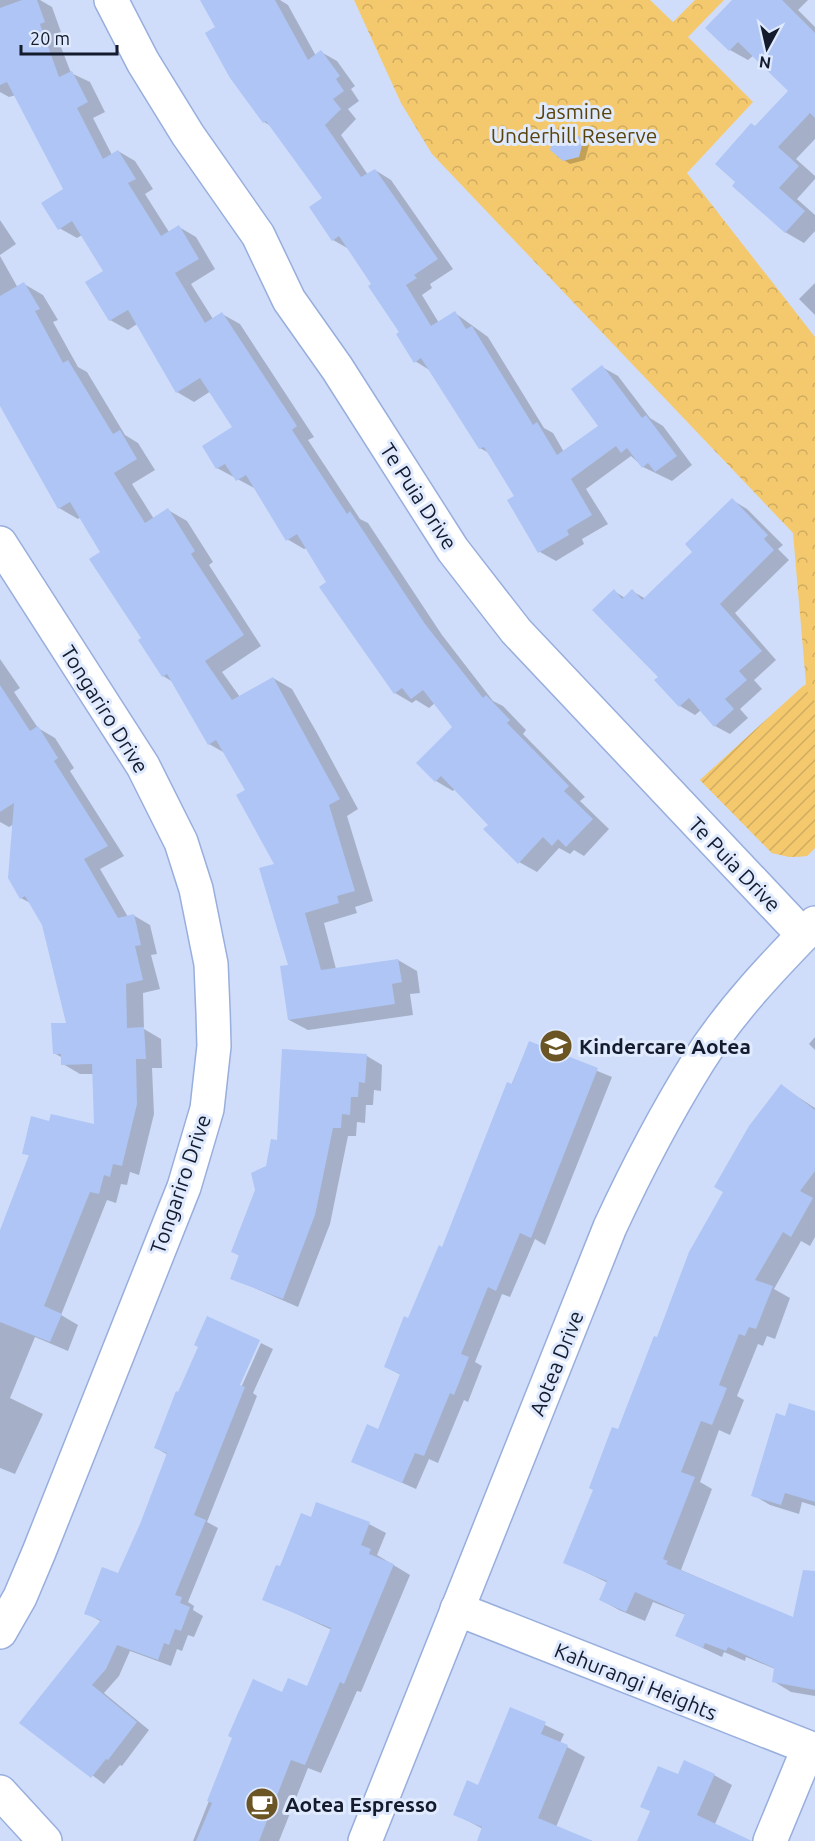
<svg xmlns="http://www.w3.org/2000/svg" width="815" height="1841" font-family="Ubuntu,sans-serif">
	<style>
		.park { fill: url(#park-crowns) }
		.garden { fill: url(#garden-furrows) }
		.shadow { fill: #0003 }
		.building { fill: #aec5f5 }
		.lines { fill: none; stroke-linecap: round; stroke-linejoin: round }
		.minor-casing { stroke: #98aedd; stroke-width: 36 }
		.minor { stroke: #fff; stroke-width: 33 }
		.labels { text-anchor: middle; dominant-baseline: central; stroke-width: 6; stroke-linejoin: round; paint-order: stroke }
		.park-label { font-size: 21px; fill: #5a430a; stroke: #e0eafe }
		.street-label { font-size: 21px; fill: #131b2d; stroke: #e0eafe }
		.poi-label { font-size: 21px; font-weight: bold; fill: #131b2d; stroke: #e0eafe; text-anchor: start }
	</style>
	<defs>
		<pattern id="park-crowns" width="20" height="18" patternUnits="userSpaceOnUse" patternTransform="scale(1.5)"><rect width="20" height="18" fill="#f4c96e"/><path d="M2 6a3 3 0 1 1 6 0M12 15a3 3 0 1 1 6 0" fill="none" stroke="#d0ac60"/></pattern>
		<pattern id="garden-furrows" width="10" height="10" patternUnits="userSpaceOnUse" patternTransform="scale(1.5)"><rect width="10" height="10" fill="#f4c96e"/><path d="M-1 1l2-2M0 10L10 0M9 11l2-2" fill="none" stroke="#d0ac60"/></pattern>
	</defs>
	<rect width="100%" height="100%" fill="#cfddfa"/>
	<!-- park -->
	<polygon class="park" points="354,0 650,0 673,22 695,0 724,0 688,37 753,102 687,173 815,337 815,848 807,856 790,857 772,853 700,780 806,684 793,533 432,154 401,103"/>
	<!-- garden -->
	<polygon class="garden" points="803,686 815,702 815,848 807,856 790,857 772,853 700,780"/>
	<!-- shadow -->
	<g class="shadow">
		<polygon points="0,0 40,0 52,7 61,32 56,34 71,73 90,82 105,112 93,118 112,155 118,151 135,161 153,189 145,194 169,232 179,227 196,237 215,269 191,284 213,319 222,314 240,324 314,437 308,440 360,519 368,523 442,635 493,701 503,706 526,730 523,734 585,797 580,801 609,829 584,856 574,850 570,854 559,848 537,872 519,862 490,825 455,789 453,791 436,781 418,763 454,727 435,703 429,708 416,700 412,703 395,693 307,548 304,549 287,539 256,489 217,468 234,427 211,391 194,402 177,392 137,324 128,330 110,320 105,272 82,235 77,238 59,228 65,190 16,95 9,97 0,92"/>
		<polygon points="208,0 280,0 288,5 316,56 321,52 337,61 355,86 351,89 359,101 348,109 356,119 341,135 368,175 375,170 391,180 453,269 430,284 432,288 422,295 439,323 455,313 488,337 544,428 553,433 564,452 600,426 602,367 618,376 650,418 663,426 692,465 672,481 643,467 631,456 586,489 608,524 582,539 584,544 556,561 540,552 516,497 489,453 480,448 431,371 415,361 373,284 349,249 333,240 324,199 271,126 264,122 218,27"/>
		<polygon points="734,0 808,0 798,10 815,27 815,139 796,159 815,176 815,179 797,199 815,215 815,231 804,243 785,232 755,128 790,91 754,55 748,60 730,50"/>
		<polygon points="571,130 589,145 585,160 570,164 564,160"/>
		<polygon points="0,220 16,244 0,255"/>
		<polygon points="0,256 18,288 24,284 43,295 58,320 53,322 78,367 87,372 125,435 138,443 155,470 132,484 154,519 168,510 187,521 213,562 209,565 261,646 222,672 240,697 273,678 292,689 317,733 358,809 347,816 373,901 355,907 357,913 324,923 336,969 398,960 417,971 420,993 410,994 413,1015 308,1030 289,1020 290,966 276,865 247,791 225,753 209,744 173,682 163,676 102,552 81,517 78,519 59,508 0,404"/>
		<polygon points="815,283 815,315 799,299"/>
		<polygon points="732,500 747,509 783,545 778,549 789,560 735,613 776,660 754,680 762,689 740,709 748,718 730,734 715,726 701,710 695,715 680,706 660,677 614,591 625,598 632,591 646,599 694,552"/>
		<polygon points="0,659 20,688 14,692 38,728 55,738 74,768 70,771 124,856 100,869 128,917 133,915 150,925 157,954 151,955 160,989 143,993 144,1029 161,1039 162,1068 152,1068 154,1114 139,1175 130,1172 127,1185 121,1184 116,1203 107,1200 61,1315 78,1325 68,1351 35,1337 10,1398 43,1414 15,1474 0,1468 0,1234 31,1156 24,1153 51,1123 96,1126 94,1074 80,1074 63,1064 61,1057 54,1053 67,1024 43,924 32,904 21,898 14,824 9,827 0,822"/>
		<polygon points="815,1037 815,1050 809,1044"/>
		<polygon points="529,1043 612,1077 545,1245 535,1239 510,1297 502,1294 475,1362 482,1366 468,1402 464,1400 438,1463 429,1459 416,1489 353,1461 379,1431 401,1375 386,1367 442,1249"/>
		<polygon points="284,1051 367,1056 382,1065 381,1091 374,1090 373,1105 366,1105 365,1123 357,1122 356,1136 348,1136 330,1224 298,1307 232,1278 240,1256 233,1252 278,1142"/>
		<polygon points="781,1086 815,1108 815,1237 810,1246 801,1241 774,1289 790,1298 775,1339 767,1336 763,1346 758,1344 737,1396 744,1400 730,1435 719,1430 700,1482 712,1489 681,1570 795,1619 815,1610 815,1696 791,1692 773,1681 775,1669 746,1657 745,1661 724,1652 722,1657 677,1636 686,1615 653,1602 645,1621 619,1610 601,1600 608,1583 565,1562 658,1339"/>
		<polygon points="261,1343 273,1349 253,1393 257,1396 207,1522 218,1528 188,1602 194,1606 193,1610 203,1616 194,1637 188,1635 182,1651 177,1649 171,1666 130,1651 119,1676 104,1693 149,1730 122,1766 120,1765 104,1784 21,1722 102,1622 86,1613 119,1575 141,1525 168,1455 156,1448 236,1391 239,1392"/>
		<polygon points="815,1412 815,1506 802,1502 799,1514 770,1505 753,1495 786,1418"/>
		<polygon points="311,1519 369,1524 386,1533 377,1555 410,1575 361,1692 357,1691 321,1773 308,1768 279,1841 193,1841 234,1738 283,1694 308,1688 332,1630 264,1599"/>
		<polygon points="511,1709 564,1734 560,1743 585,1757 556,1827 592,1841 478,1841 483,1829 455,1814 479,1787"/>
		<polygon points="714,1775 732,1785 715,1824 736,1841 639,1841 679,1776"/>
	</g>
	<!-- building -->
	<g class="building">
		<polygon points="22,0 37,0 45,22 40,24 59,77 72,71 88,102 77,108 103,159 118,150 136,179 128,183 161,236 179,225 199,259 175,273 205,323 222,312 297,426 292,430 347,514 350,511 425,624 483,698 486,695 510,720 507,723 569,786 564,791 593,819 566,847 558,839 552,846 543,837 518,864 483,829 488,825 441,776 435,782 416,763 452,727 423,690 411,699 402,688 394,694 319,587 326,582 297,534 286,541 246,475 236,481 225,464 216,469 202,446 232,427 200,378 176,393 128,310 109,321 85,282 103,271 72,221 58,230 41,203 63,189 7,82 0,85 0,8"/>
		<polygon points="200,0 275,0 308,60 321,50 340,76 336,79 344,91 333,99 341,109 325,125 361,177 375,169 438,259 414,275 417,278 406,285 431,326 455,311 466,329 472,326 533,425 537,422 557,455 598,426 571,389 602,365 642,418 646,415 677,456 655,472 648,463 642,468 627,448 621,453 616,446 571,479 592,515 567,530 569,535 538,553 507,500 514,496 484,447 479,449 421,358 414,363 396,334 399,332 368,286 371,284 339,236 332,241 309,207 322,198 266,121 263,123 230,78 205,33 215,27"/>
		<polygon points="732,0 782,0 815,33 815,118 810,113 778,147 799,166 779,188 805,211 785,233 732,186 735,182 715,164 751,123 755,126 788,91 738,42 729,51 705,28"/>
		<polygon points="571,128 583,141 579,157 563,161 550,150 554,132"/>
		<polygon points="24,282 40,309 35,311 63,363 68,360 113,434 120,430 137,459 114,473 145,523 168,508 195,551 191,554 244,635 205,661 232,700 273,677 340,799 329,805 355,891 337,896 339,903 305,913 321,970 398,959 402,982 392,984 395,1004 288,1020 280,966 288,965 259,868 274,864 236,795 245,790 216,740 208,745 167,674 162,677 138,640 141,638 89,559 100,552 70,502 58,509 0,406 0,296"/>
		<polygon points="732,498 768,535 764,539 774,550 720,604 762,651 739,671 747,680 725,699 734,709 714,727 689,698 679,707 654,680 658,677 592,610 614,589 622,599 632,589 642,600 692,552 685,544"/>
		<polygon points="0,685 30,731 38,726 58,758 54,761 108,846 84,859 118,918 134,914 141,945 135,946 143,980 126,984 127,1028 144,1027 146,1059 136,1059 137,1104 122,1166 113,1164 110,1177 104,1175 99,1194 90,1192 44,1306 62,1314 50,1342 0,1322 0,1230 29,1155 22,1154 31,1116 49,1121 51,1114 94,1124 92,1064 61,1065 61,1054 53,1054 51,1023 66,1023 42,925 25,896 20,899 8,878 14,803 0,812"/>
		<polygon points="529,1041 598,1068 531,1238 520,1233 496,1291 488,1287 461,1354 469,1357 454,1395 450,1393 424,1456 415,1453 402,1483 351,1462 367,1424 378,1429 400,1374 384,1367 404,1316 408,1318 439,1245 442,1247 507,1082 512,1084"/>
		<polygon points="282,1049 367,1054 365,1083 359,1082 358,1097 351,1097 350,1115 342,1114 341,1128 333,1128 315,1215 283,1299 230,1279 239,1255 231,1252 255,1190 251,1173 266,1166 271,1139 277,1140"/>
		<polygon points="781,1084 815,1110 815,1171 800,1191 813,1198 791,1237 783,1232 755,1280 773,1286 756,1329 749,1327 745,1336 739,1334 719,1385 727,1388 712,1425 701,1421 681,1472 695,1477 663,1559 668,1561 666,1564 793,1617 803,1570 815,1571 815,1690 772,1682 774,1668 728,1647 726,1651 705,1643 703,1648 675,1636 685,1614 635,1592 626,1612 599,1600 607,1581 563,1563 593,1490 589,1488 612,1427 618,1429 654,1336 657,1337 689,1252 723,1192 714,1187 749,1126"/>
		<polygon points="207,1316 260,1340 240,1385 245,1387 194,1515 206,1520 175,1595 182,1597 180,1603 190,1607 181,1631 175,1629 169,1645 164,1643 158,1660 117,1645 106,1669 92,1685 137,1722 108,1760 106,1759 91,1778 19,1723 101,1620 84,1614 102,1567 118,1573 140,1524 167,1453 154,1448 176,1391 178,1392 198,1347 194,1345"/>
		<polygon points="789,1403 815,1411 815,1502 785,1493 781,1505 751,1496 776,1413 785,1416"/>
		<polygon points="316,1502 370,1522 361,1545 371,1549 369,1554 394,1564 344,1684 340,1682 305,1765 291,1760 259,1841 196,1841 212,1803 207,1801 232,1738 228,1736 253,1679 282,1692 288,1678 307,1686 331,1628 262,1600 276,1565 280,1566 301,1513 311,1517"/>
		<polygon points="510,1707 546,1722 541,1734 568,1745 538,1818 593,1841 477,1841 482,1827 453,1815 467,1780 478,1785"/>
		<polygon points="684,1760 715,1774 697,1815 752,1841 637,1841 650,1811 640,1807 658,1766 678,1774"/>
	</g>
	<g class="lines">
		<!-- minor casing -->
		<g class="minor-casing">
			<g id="minor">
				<polyline points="111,0 143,62 188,135 258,235 289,300 337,368 453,550 516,631 803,935"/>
				<polyline points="0,543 143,766 181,842 196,889 211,964 213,1012 214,1046 207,1109 184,1187 39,1552 20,1597 0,1632"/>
				<polyline points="457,1609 815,1750"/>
				<polyline points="0,1792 45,1841"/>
				<path d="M365 1841 610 1227C636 1171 665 1115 698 1062 730 1011 773 966 815 923"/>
				<polyline points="770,1841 808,1749"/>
			</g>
		</g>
		<!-- minor -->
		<use href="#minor" class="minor"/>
	</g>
	<!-- icons -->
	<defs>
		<g id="school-disc" transform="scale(1.725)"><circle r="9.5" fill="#6b5524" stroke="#e0eafe"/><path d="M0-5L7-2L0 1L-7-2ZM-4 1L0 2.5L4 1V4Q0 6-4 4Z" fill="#fff"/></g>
		<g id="cafe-disc" transform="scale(1.725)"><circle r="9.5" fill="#6b5524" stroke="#e0eafe"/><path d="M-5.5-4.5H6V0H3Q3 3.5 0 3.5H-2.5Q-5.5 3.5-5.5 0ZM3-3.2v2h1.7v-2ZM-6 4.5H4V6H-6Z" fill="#fff"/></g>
	</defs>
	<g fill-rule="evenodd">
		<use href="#school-disc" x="556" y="1046"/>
		<use href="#cafe-disc" x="262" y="1804"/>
	</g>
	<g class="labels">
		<!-- park labels -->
		<g class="park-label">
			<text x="574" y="111">Jasmine<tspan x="574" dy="24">Underhill Reserve</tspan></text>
		</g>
		<!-- street labels -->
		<g class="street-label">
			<text transform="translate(419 496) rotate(57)">Te Puia Drive</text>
			<text transform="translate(105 709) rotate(58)">Tongariro Drive</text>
			<text transform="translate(735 864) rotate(46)">Te Puia Drive</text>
			<text transform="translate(180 1184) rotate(-71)">Tongariro Drive</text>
			<text transform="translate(556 1363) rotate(-68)">Aotea Drive</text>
			<text transform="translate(636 1681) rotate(22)">Kahurangi Heights</text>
		</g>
		<!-- poi labels -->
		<g class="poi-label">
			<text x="579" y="1046">Kindercare Aotea</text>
			<text x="285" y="1804">Aotea Espresso</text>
		</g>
	</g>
	<!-- north arrow -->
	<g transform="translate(767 48) rotate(188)" stroke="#e0eafe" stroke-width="4.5" paint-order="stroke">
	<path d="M0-4.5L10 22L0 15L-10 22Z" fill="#131b2d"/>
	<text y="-9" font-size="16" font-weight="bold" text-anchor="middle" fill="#131b2d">N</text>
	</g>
	<!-- scale -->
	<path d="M21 45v9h96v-9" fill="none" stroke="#131b2d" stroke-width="3"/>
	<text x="30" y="45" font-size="18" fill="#131b2d" stroke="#e0eafe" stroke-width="4.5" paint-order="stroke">20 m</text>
</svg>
